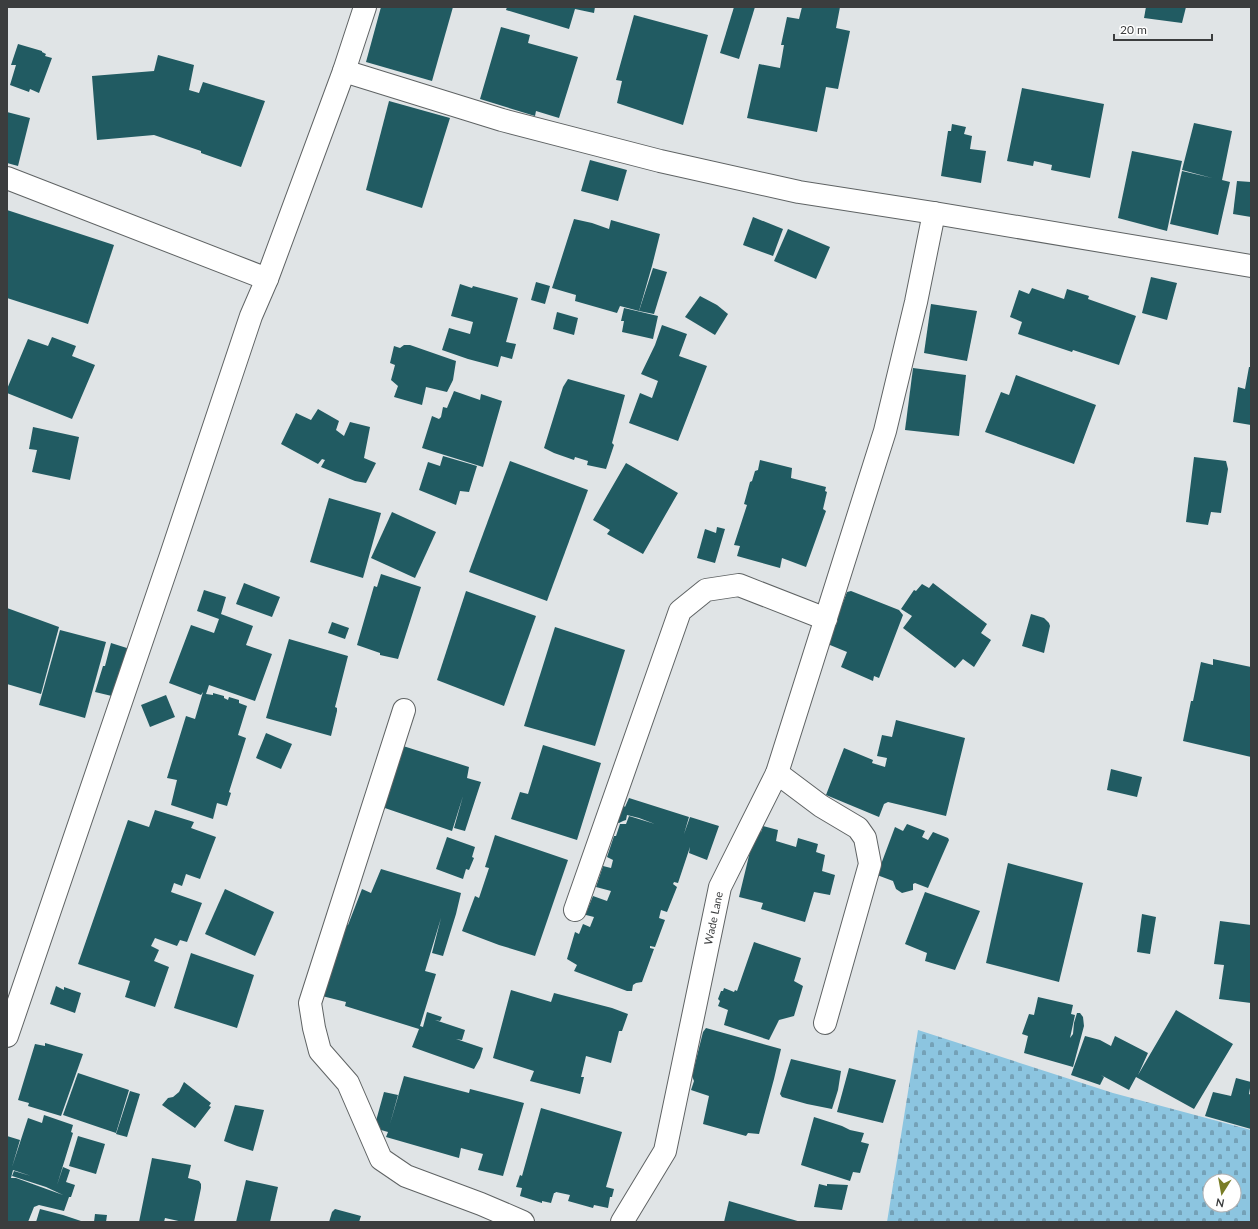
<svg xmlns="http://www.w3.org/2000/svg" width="1258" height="1229" font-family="Lato,sans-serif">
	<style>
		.cemetery { fill: url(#cemetery-stones); fill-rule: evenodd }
		.building { fill: #215b62; fill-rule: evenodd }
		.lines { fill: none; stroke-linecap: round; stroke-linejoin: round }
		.minor-casing { stroke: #5f6364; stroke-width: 24 }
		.minor { stroke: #fff; stroke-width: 22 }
		.labels { text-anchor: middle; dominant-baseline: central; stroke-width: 4; stroke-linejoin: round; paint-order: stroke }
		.street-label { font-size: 11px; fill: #3b3d3e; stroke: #fff }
	</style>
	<defs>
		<pattern id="cemetery-stones" width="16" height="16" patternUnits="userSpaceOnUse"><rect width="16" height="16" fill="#8cc5e0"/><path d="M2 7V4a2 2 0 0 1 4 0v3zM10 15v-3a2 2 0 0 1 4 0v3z" fill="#74a1b7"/></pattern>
	</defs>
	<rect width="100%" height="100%" fill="#e0e4e6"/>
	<!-- cemetery -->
	<path class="cemetery" d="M918 1030 1113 1093 1251 1130V1222H887ZM1210 1181H1234V1205H1210Z"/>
	<!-- building -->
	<g class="building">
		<polygon points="381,7 453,7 432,81 366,62"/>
		<polygon points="507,7 595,7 594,13 575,9 569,29 506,10"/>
		<polygon points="734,7 755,7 739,59 720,53"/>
		<polygon points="802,7 840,7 836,28 850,31 838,89 826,87 817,132 747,118 759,64 780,68 784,45 781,45 787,17 799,19"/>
		<polygon points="1146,7 1186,7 1182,23 1144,18"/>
		<polygon points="634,15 708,35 683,125 617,103 622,81 616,80"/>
		<polygon points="501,27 530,35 528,43 578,57 559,118 536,111 535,116 480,99"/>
		<polygon points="18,44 42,51 42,52 46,54 45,56 52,58 39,93 30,89 29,92 10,85 16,65 11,65"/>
		<polygon points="158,55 194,65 189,90 199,93 203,82 265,101 241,167 201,153 201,151 154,135 97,140 92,76 154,71"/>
		<polygon points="1022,88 1104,104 1090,178 1051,170 1052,165 1034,161 1033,166 1007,161"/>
		<polygon points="389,101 450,118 422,208 366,190"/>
		<polygon points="7,112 30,118 18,166 7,163"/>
		<polygon points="1194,123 1232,131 1222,180 1230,182 1218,235 1170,224 1182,171 1212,178 1182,170"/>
		<polygon points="952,124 966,127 964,134 972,136 970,149 986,151 981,183 941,176 948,131 951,131"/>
		<polygon points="1132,151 1182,161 1167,231 1118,218"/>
		<polygon points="590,160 627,170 618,201 581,191"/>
		<polygon points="1237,181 1251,182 1251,217 1233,214"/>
		<polygon points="7,210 114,245 88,324 7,298"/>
		<polygon points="753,217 783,229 773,256 743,245"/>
		<polygon points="574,219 592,223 609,229 611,220 660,234 652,266 639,311 620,306 617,313 575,301 576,295 552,288"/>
		<polygon points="788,229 830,247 816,279 774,261"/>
		<polygon points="653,268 667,272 654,314 639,311"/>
		<polygon points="1151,277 1177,283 1167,320 1142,313"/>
		<polygon points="536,282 550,286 545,304 531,300"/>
		<polygon points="460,284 472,288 473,286 518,298 506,342 516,344 512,359 501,356 498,367 468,359 442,350 449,328 470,334 473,322 451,316"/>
		<polygon points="1032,288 1064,299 1067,289 1089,296 1088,299 1136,316 1119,365 1073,350 1072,352 1018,334 1022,322 1010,317 1019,290 1029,294"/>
		<polygon points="700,296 717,305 728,314 715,335 685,317"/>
		<polygon points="931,304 977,311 967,361 924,353"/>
		<polygon points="624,308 658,316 653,339 622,332 624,321 621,321"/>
		<polygon points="557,312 578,318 574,335 553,329"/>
		<polygon points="662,325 687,334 679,356 707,366 678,441 629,423 640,393 652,398 658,381 641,374 655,345"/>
		<polygon points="52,337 76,346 72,356 95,365 72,419 7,393 7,389 28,339 48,346"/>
		<polygon points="404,345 410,345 456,361 453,380 447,392 426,387 422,405 394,397 398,386 391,380 395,365 390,363 394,346 400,348"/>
		<polygon points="1249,367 1251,367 1251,425 1233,422 1238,387 1245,389"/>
		<polygon points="913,368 966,375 959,436 905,430"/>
		<polygon points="1016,375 1096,405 1074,464 985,432 1001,392 1009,395"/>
		<polygon points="568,379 625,395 612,443 614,445 606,469 587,465 588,461 575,457 574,460 554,453 544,448 563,387"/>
		<polygon points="454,391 480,400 481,394 502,401 483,467 422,448 432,416 439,419 441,417 443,407 447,408"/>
		<polygon points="318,409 339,421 336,430 344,436 350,422 370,427 364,458 376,463 366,483 355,481 321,467 325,460 322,459 318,464 281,444 296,413 311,420"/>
		<polygon points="33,427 79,437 70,480 32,472 37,450 29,449"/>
		<polygon points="443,456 477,466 469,492 460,491 456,505 419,490 428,462 440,466"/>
		<polygon points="1194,457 1226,461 1228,469 1221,513 1211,512 1208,525 1186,522"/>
		<polygon points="760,460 792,468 791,478 826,487 825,491 827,492 823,509 826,511 806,567 782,558 780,568 737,556 740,546 734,545 747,505 744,504 750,482 752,481 755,471 758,470"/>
		<polygon points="510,461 588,490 547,601 469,572"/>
		<polygon points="626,463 678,493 643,554 607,534 610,530 593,520"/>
		<polygon points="329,498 381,513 363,578 310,562"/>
		<polygon points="392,512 436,532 415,578 371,558"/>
		<polygon points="717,527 725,529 715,563 697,558 705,529 716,533"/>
		<polygon points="381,574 421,587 398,659 380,655 380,653 357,645 374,586 377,587"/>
		<polygon points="244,583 280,597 272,617 236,604"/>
		<polygon points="933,583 987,624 981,633 991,640 974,667 963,659 955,668 903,628 912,616 901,609 914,590 916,591 922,584 929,588"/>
		<polygon points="204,590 226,597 221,614 253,626 246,645 272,654 255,701 209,685 206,694 213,695 213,693 224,696 224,698 228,700 229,697 239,700 239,703 247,706 238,735 246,738 229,792 231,793 227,806 217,803 213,819 171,805 177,780 167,778 186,716 195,719 203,692 201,695 169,683 191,625 214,633 219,619 197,611"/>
		<polygon points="466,591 536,616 504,706 437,680"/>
		<polygon points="851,591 899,610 903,615 879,678 874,676 873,681 841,667 847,652 830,645 828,641 847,592"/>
		<polygon points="7,608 59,627 41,694 7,684"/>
		<polygon points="1031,614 1044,618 1049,623 1050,626 1044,653 1022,646"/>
		<polygon points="332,622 349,628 345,639 328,633"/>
		<polygon points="555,627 625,650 595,746 524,726"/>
		<polygon points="60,630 106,642 85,718 39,705"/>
		<polygon points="289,639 348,656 335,707 337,708 337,711 331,736 266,718"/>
		<polygon points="111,643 130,649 116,697 95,692 103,666 105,666"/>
		<polygon points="1213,659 1251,667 1251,757 1183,741 1191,701 1193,701 1201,662 1213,665"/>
		<polygon points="166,695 175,717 150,727 141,705"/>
		<polygon points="896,720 965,738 946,816 888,802 884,804 879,817 826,795 844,748 873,760 872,763 885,767 887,758 877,756 882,735 892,737"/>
		<polygon points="266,733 292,744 281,769 256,758"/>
		<polygon points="400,745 469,767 467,778 481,782 465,831 454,828 463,796 452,831 379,806"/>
		<polygon points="543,745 601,763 577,840 511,819 520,792 528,794"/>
		<polygon points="1111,769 1142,777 1137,797 1107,790"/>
		<polygon points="629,798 689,817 684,834 690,817 719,826 707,860 689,853 690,847 678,883 674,882 673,884 677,887 667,912 661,910 659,918 665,920 655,947 650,946 650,948 654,949 642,982 636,983 633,985 632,991 627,991 574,971 577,965 567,959 575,932 579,934 583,924 590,927 594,917 586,915 586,913 593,896 607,901 611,891 596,887 603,866 611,868 613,860 607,857 614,836 616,836 620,824 626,824 629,816 655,824 639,818 627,815 626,820 623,821 619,823 613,822 623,805 625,807"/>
		<polygon points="155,810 194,822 191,828 216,837 200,879 186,874 182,886 174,883 171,892 202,903 187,942 180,940 177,946 155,938 151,946 159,950 154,961 169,967 155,1007 125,997 130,981 78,964 128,820 149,827"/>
		<polygon points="907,824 925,831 922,837 928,840 933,832 948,838 949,840 928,888 915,883 913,884 913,890 902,893 896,889 893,881 877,875 895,827 903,831"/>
		<polygon points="763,826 778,830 776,841 796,847 798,838 818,844 816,852 825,855 822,871 835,875 830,895 814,892 805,922 761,909 763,903 739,897 754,835 758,831 761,832"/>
		<polygon points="495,835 568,860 535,956 499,945 462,931 475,896 479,898 489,868 485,867"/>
		<polygon points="447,837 475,847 472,857 474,858 469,870 466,869 463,879 436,869"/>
		<polygon points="1008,863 1083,883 1059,982 986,963"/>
		<polygon points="381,869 461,893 456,914 443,956 432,953 441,918 425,971 436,974 420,1026 423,1027 427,1012 442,1017 440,1021 435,1020 465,1030 462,1040 456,1039 483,1048 480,1058 474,1069 412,1047 419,1029 345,1006 346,1002 322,996 345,923 348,925 362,889 371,893"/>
		<polygon points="225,889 274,912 255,956 205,934"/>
		<polygon points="925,892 980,911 955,970 925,961 927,953 905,944"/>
		<polygon points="1142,914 1156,917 1150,954 1137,952"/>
		<polygon points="1220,921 1251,925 1251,1003 1219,999 1224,965 1214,964"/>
		<polygon points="754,942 801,958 794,981 803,986 794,1016 779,1020 769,1040 724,1025 728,1010 718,1006 720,1001 718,999 721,991 723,991 724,988 734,992 735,990 737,991"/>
		<polygon points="191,953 254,975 237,1028 174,1008"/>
		<polygon points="56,986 64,990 64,987 81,993 75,1013 50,1004"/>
		<polygon points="511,990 551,1002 554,993 612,1008 628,1014 622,1031 619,1031 611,1063 586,1056 581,1077 584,1077 580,1094 530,1081 534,1071 493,1058"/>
		<polygon points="1038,997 1073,1005 1071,1014 1075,1015 1070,1038 1073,1034 1074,1023 1077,1013 1080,1013 1083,1017 1084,1026 1073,1067 1024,1053 1028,1036 1022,1034 1029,1014 1034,1015"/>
		<polygon points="1176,1010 1233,1044 1194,1109 1136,1077 1129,1090 1101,1075 1104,1077 1100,1085 1071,1075 1085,1036 1100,1040 1111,1046 1115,1036 1148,1053 1138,1075"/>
		<polygon points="706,1028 781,1049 774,1079 759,1134 748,1133 746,1136 703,1124 709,1096 691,1090 694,1081 692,1076 703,1032"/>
		<polygon points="45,1043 83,1054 61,1116 28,1106 29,1103 18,1100 35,1044 45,1046"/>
		<polygon points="791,1059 841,1071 838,1090 832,1109 807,1104 782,1097 780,1094"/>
		<polygon points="849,1068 896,1080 883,1123 837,1112"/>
		<polygon points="78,1073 129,1090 116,1133 63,1115"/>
		<polygon points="404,1076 469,1093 470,1089 524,1103 503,1176 478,1170 483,1154 461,1148 459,1158 386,1137 388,1132 374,1128 384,1092 398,1095 390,1124"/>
		<polygon points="1236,1078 1251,1082 1249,1094 1251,1095 1251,1129 1205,1116 1213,1092 1231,1096"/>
		<polygon points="184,1082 211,1103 209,1106 211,1107 195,1128 162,1105 168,1098 173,1097 179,1092"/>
		<polygon points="130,1091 140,1094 127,1137 116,1134"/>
		<polygon points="235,1105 264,1110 253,1151 237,1146 224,1141"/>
		<polygon points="541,1108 622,1132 606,1187 614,1189 612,1197 610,1197 608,1208 594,1205 593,1208 568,1201 570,1195 556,1192 555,1193 554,1193 551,1203 542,1201 542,1203 520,1196 522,1188 516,1187 520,1175 522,1176"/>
		<path d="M44 1115 73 1125 71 1132 73 1133 57 1185 63 1167 70 1170 66 1182 75 1185 71 1197H69L64 1211 39 1205 34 1207 28 1222H7V1136L20 1140 12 1167 28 1118 42 1123ZM13 1170 31 1176 14 1171 12 1176 46 1187 63 1195 16 1178H11Z"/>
		<polygon points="814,1117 842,1126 850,1130 864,1133 861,1142 869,1144 860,1173 853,1172 850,1181 801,1165"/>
		<polygon points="78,1136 105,1144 96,1174 69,1166"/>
		<polygon points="152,1158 191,1165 188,1178 199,1181 201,1184 201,1188 194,1222 183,1222 165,1218 164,1222 139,1222"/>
		<polygon points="246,1180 278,1187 270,1222 236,1222"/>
		<polygon points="819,1184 827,1186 827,1184 848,1185 842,1210 814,1207"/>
		<polygon points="729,1201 801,1222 724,1222"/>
		<polygon points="40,1209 63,1215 84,1222 36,1222"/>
		<polygon points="335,1209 361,1216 359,1222 329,1222 332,1212"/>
		<polygon points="95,1214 107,1215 106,1222 94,1222"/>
	</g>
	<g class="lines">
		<!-- minor casing -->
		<g class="minor-casing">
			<g id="minor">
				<polyline points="344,71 502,120 660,161 799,192 934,213 1251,266"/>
				<polyline points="7,178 267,279"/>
				<polyline points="404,710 310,1003 314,1028 320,1051 348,1083 381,1159 406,1176 481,1204 523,1222"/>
				<polyline points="777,773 821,806 858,828 865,838 870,864 825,1023"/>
				<polyline points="575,910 680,611 706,590 739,585 826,619"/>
				<polyline points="7,1036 170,558 251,316 267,279 344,71 365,7"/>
				<polyline points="622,1222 665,1151 720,887 777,773 885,431 916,302 934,213"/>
			</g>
		</g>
		<!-- minor -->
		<use href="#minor" class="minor"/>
	</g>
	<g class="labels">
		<!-- street labels -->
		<g class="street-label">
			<text transform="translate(713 918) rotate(-78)">Wade Lane</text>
		</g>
	</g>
	<!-- border -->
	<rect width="1258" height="1229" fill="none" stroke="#3b3d3e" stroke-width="16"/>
	<!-- north arrow -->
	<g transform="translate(1222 1193) rotate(191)"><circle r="19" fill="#ffffff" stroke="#b1b1b2"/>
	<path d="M0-3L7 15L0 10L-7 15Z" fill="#797d27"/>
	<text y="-6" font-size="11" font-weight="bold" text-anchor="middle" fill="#3b3d3e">N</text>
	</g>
	<!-- scale -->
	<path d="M1114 34v6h98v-6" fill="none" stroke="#3b3d3e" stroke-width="2"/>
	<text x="1120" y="34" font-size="12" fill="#3b3d3e" stroke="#ffffff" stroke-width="3" paint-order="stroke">20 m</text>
</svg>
